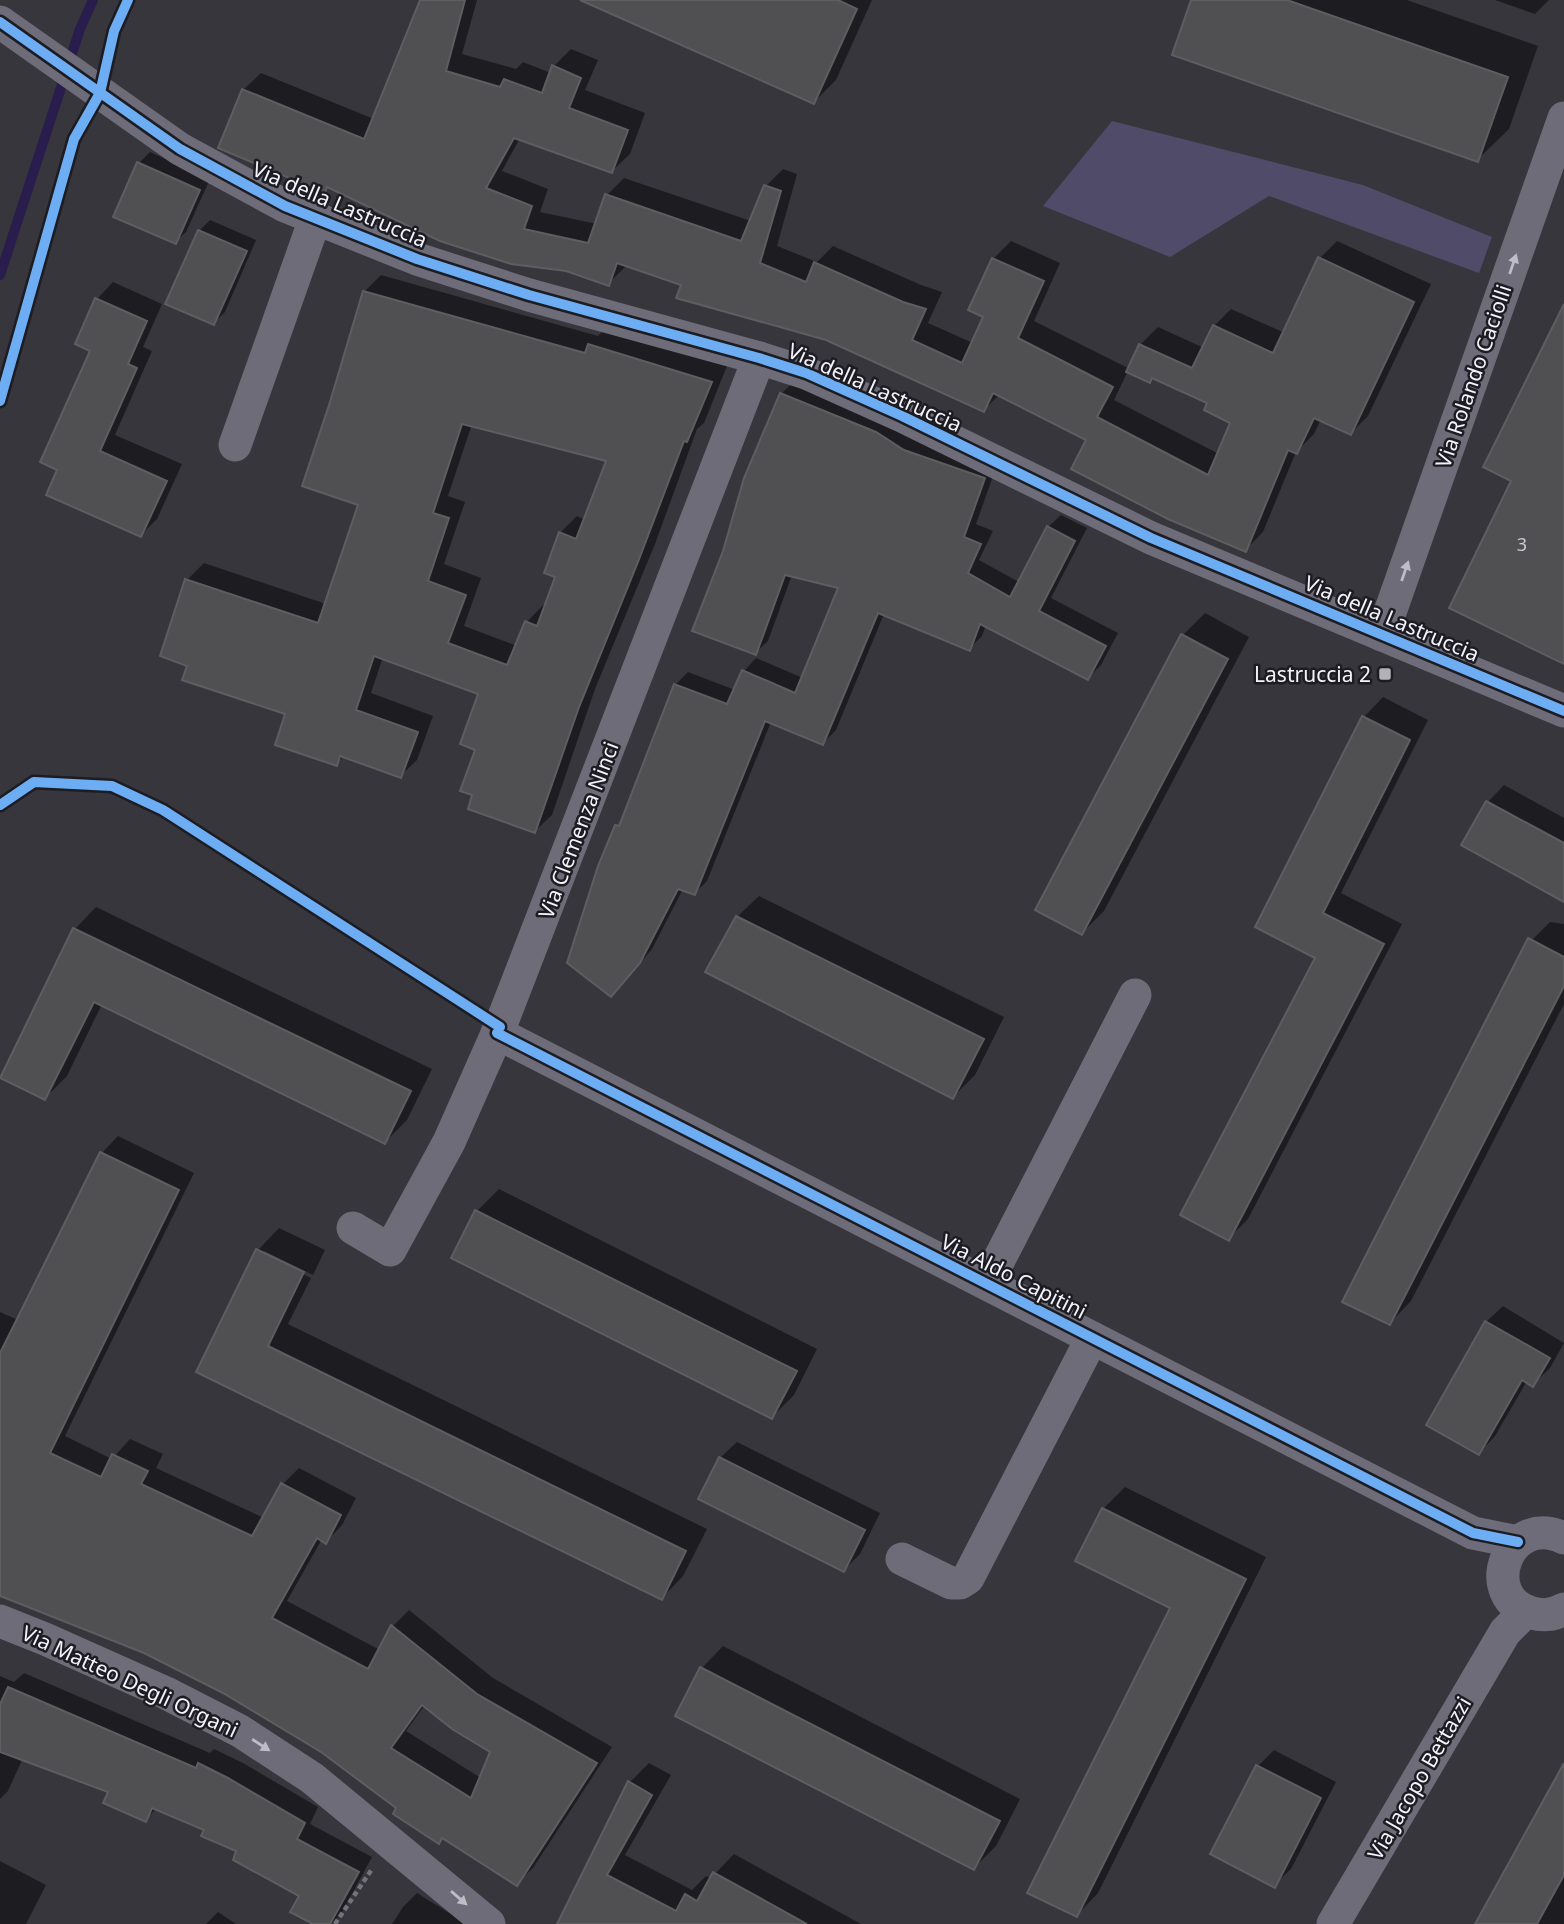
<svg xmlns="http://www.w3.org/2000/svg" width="1564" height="1924" font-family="'Noto Sans',sans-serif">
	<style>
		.green { fill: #4f4b69 }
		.shadow { fill: #0007; fill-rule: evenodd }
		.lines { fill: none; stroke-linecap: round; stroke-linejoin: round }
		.stream { stroke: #281d4d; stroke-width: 10 }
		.building { fill: #505052; stroke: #5d5e5f; stroke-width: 2; fill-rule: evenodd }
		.path { stroke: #73727d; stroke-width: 4.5; stroke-dasharray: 5 3.5; stroke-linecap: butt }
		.minor { stroke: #6d6c78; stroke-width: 33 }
		.cycleway-casing { stroke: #1c1c22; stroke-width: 15 }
		.cycleway { stroke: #6dadf4; stroke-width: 10 }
		.oneway { fill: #bebdc7 }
		.poi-dot { fill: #b2b1b9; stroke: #1c1c22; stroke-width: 2.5 }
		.labels { text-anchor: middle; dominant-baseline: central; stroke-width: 5; stroke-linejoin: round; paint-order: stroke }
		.number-label { font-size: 18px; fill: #cbcad2 }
		.street-label { font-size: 21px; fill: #f4f3fc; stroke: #1c1c22 }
		.poi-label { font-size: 21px; fill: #f4f3fc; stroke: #1c1c22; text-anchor: end }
	</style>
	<rect width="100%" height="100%" fill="#37363d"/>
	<!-- green -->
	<polygon class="green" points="1112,121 1363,185 1492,237 1479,273 1269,196 1170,257 1043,206"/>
	<!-- shadow -->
	<g class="shadow">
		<path d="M422 0H477L462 54 516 69 523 62 551 73 554 66 571 49 598 60 585 90 645 113 630 154 612 171 520 138 502 171 548 189 540 212 597 224 607 195 624 178 751 221 766 186 783 169 797 174 777 246 817 262 833 246 921 285 942 292 928 323 973 343 985 316 993 259 1011 241 1060 263 1034 321 1130 369 1140 345 1158 327 1204 348 1214 326 1231 309 1285 333 1320 258 1337 241 1431 284 1368 416 1351 433 1321 419 1314 434 1296 452 1263 532 1245 550 1088 439 1000 394 984 410 827 338 627 265 608 284 329 186 325 191 243 90 261 73 374 119ZM1128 371 1150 381 1154 377 1209 402 1233 422 1219 454 1114 400Z"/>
		<polygon points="584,0 872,0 836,80 814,102"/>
		<polygon points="1193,0 1407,0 1538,46 1509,129 1477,160"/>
		<polygon points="1495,0 1549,0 1535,14"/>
		<polygon points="150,152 210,179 186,232 175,242 139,163"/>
		<polygon points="210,220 256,240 225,312 214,323 199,231"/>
		<path d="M381 275 598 336 606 328 727 366 704 423 697 429 655 544 595 689 552 815 535 831 475 794 480 693 383 657 371 693 433 716 417 760 400 776 344 756 336 764 288 713 189 665 187 580 204 563 326 604 360 504 364 292ZM472 424 608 460 585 520 577 516 560 533 558 576 546 606 543 605 527 622 517 646 464 626 481 578 444 564 465 502 448 496Z"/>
		<polygon points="113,282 162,304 143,347 152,351 115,435 182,464 157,519 141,535 59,469 92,350 97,299"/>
		<polygon points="794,381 997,465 976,524 993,531 979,560 1019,582 1048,527 1061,515 1087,528 1051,598 1118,633 1101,665 1088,678 986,625 982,636 969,649 884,614 836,730 823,743 771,722 707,881 695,893 683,889 652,949 624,982 617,826 623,820 675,685 688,672 735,690 744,671 756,658 803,678 841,587 792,575 768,641 755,653 781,394"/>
		<polygon points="1205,613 1249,637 1104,911 1082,933 1183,635"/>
		<polygon points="1383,697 1428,720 1341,893 1402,924 1248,1219 1229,1238 1317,957 1257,927 1364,717"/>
		<polygon points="1504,785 1564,818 1564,900 1464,845 1488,802"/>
		<polygon points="759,896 1004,1017 975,1075 953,1097 737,917"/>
		<polygon points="96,907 432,1069 407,1120 385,1142 102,1004 67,1076 45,1098 2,1077 75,929"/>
		<polygon points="1550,922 1564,924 1564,1004 1411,1301 1390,1323 1528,944"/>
		<path d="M118 1136 194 1173 65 1436 112 1459 130 1439 163 1454 156 1468 264 1518 283 1484 299 1468 356 1498 342 1525 326 1542 322 1539 287 1601 380 1650 393 1626 409 1610 493 1678 612 1747 533 1868 516 1884 443 1837 439 1842 399 1808 322 1751 224 1691 144 1651 0 1593V1312L18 1320 102 1153ZM425 1705 492 1751 481 1778 406 1731Z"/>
		<polygon points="499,1189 817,1349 794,1395 772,1417 477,1211"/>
		<polygon points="279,1228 325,1250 313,1275 264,1251 264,1255 311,1278 288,1324 707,1529 683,1576 662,1598 198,1372 258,1250"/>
		<polygon points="1503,1306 1564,1343 1550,1368 1533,1384 1527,1381 1495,1436 1479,1453 1486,1322"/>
		<polygon points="737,1442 880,1513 860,1554 844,1570 720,1458"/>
		<polygon points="1125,1487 1266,1557 1098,1893 1077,1915 1172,1607 1103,1509"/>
		<polygon points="723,1646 1020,1799 996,1846 974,1868 677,1715 702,1668"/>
		<polygon points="24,1673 210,1753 214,1749 243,1763 318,1807 310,1824 372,1857 341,1914 331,1924 317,1924 301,1896 207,1829 157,1808 145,1820 110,1791 23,1758 8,1791 0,1799 0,1676 14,1682"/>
		<polygon points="1274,1750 1336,1782 1291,1869 1274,1885 1258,1766"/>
		<polygon points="649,1763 671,1775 625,1855 692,1890 706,1876 711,1878 734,1854 861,1924 566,1924 630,1782"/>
		<polygon points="1564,1779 1564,1924 1477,1924"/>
		<polygon points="0,1861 46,1885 26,1924 0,1924"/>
		<polygon points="417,1893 467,1924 392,1924 403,1907"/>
		<polygon points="218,1912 236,1924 206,1924"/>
	</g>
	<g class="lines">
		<!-- stream -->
		<polyline class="stream" points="0,275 80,29 93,0"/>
	</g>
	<!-- building -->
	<g class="building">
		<polygon points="420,0 465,0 446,71 500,87 504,79 542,93 552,65 581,78 569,108 628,130 612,173 514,138 486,188 532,206 524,229 588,243 605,194 741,241 764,185 781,191 760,263 806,282 814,262 903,302 926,309 912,340 962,363 983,317 968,310 992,258 1044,281 1018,338 1113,387 1097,417 1208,475 1230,423 1204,410 1207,403 1152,378 1150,383 1126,372 1139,344 1192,368 1213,325 1273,353 1318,257 1414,302 1351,435 1314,418 1297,454 1288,450 1246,552 1168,519 1071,469 1086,440 993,393 984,412 826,340 676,298 681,285 617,263 609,286 566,271 511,264 440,241 327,187 325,193 218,148 242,89 364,139"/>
		<polygon points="580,0 838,0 857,9 814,104"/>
		<polygon points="1191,0 1287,0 1508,77 1478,162 1172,55"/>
		<polygon points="137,162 200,190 176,244 113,217"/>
		<polygon points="198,230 247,251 214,325 165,304"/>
		<path d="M363 291 585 353 588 344 712 382 687 442 684 441 638 562 579 707 535 833 468 809 472 795 460 791 475 750 460 744 478 694 374 656 356 710 418 732 401 778 340 756 337 766 275 745 285 714 182 680 187 666 160 656 185 579 318 623 358 505 302 486 330 402ZM462 424 606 461 576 539 559 532 544 573 555 577 537 626 525 621 507 665 448 643 466 595 428 581 449 518 433 513Z"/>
		<polygon points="95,298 147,321 128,364 137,368 100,451 167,481 141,537 46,495 57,470 40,462 90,351 75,344"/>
		<polygon points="1564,304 1564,664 1449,608 1511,481 1483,467"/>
		<polygon points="780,393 876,432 904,450 985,478 964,537 981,544 968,573 1010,597 1047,526 1075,541 1039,611 1106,646 1088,680 980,624 970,651 878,613 823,745 765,721 695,895 678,889 640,963 611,997 567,963 598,866 615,825 619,826 674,684 727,704 742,670 795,693 838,588 785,575 756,655 692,631 723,551 744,478"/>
		<polygon points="1181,634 1228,659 1082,935 1035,910"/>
		<polygon points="1362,716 1410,740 1323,913 1384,944 1229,1241 1180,1215 1315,958 1255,927"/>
		<polygon points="1486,801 1564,843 1564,902 1461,845"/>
		<polygon points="736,916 984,1039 953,1099 705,972"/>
		<polygon points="73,928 411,1091 385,1144 94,1002 45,1100 0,1078"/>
		<polygon points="1528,938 1564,957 1564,986 1390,1325 1342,1302"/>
		<path d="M100 1152 179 1190 50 1453 101 1477 112 1454 148 1471 141 1484 252 1536 281 1483 341 1515 326 1544 317 1538 272 1618 368 1669 391 1625 477 1694 597 1763 517 1886 442 1838 439 1844 393 1814 396 1808 321 1752 223 1693 144 1653 0 1596V1353ZM422 1705 452 1729 490 1752 471 1798 391 1748Z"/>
		<polygon points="475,1210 797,1371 772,1419 451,1258"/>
		<polygon points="256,1249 304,1272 268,1346 686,1551 662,1600 196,1372"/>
		<polygon points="1485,1321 1550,1358 1533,1387 1522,1380 1479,1455 1426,1425"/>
		<polygon points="719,1457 865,1530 844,1572 698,1499"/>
		<polygon points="1102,1508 1246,1579 1077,1917 1027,1893 1170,1608 1075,1561"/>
		<polygon points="700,1667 1000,1821 974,1870 675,1716"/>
		<polygon points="8,1687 196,1768 198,1763 228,1778 305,1823 297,1839 359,1872 330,1924 313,1924 290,1912 299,1896 233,1860 236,1851 201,1836 204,1830 152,1808 146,1822 103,1803 108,1792 0,1752 0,1704"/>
		<polygon points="1564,1763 1564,1875 1537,1924 1475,1924"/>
		<polygon points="1256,1765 1321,1798 1275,1888 1210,1854"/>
		<polygon points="628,1781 652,1795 607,1875 676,1911 685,1894 697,1901 713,1872 807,1924 557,1924"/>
	</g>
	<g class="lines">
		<!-- path -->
		<polyline class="path" points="335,1924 372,1869"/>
		<!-- minor -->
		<g class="minor">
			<polyline points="0,22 180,149 285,206 417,259 529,295 759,358 806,373 902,416 1151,538 1564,711"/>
			<polyline points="235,445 315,219"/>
			<polyline points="1382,635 1564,118"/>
			<polyline points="497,1033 1473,1533 1518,1542"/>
			<polyline points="353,1228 390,1250 449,1142 500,1027 759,358"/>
			<polyline points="987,1283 1135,995"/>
			<path d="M1564 1538C1507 1511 1477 1598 1532 1613 1543 1616 1554 1615 1564 1609"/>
			<polyline points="902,1559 951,1583 960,1583 968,1578 1092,1338"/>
			<polyline points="0,1621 45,1639 166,1693 240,1731 312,1778 489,1924"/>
			<polyline points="1333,1924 1505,1632 1526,1611"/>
		</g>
		<!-- cycleway casing -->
		<g class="cycleway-casing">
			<g id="cycleway">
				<polyline points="0,22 180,149 285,206 417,259 529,295 759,358 806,373 902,416 1151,538 1564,711"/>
				<polyline points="0,401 74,139 100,93 114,31 128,0"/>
				<polyline points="0,805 34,782 112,786 163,810 500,1027"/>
				<polyline points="497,1033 1473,1533 1518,1542"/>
			</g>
		</g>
		<!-- cycleway -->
		<use href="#cycleway" class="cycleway"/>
	</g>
	<!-- one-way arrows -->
	<defs><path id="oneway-solid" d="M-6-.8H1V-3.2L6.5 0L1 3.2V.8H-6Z" transform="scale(1.75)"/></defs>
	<g class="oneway">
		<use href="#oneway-solid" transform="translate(1513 264) rotate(-71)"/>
		<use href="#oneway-solid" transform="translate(1405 571) rotate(-71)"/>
		<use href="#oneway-solid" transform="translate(261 1745) rotate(33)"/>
		<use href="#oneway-solid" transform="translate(459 1898) rotate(41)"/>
	</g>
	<!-- markers -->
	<rect class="poi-dot" x="1378" y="667" width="14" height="14" rx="3.5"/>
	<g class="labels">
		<!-- number labels -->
		<g class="number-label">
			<text x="1522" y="544">3</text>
		</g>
		<!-- street labels -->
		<g class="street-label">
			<text transform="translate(340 204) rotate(23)">Via della Lastruccia</text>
			<text transform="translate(1473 376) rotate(-71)">Via Rolando Caciolli</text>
			<text transform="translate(875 387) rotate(24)">Via della Lastruccia</text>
			<text transform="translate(1392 618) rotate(23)">Via della Lastruccia</text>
			<text transform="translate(578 830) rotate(-69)">Via Clemenza Ninci</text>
			<text transform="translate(1014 1276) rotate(27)">Via Aldo Capitini</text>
			<text transform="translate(130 1681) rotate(25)">Via Matteo Degli Organi</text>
			<text transform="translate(1419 1778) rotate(-60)">Via Jacopo Bettazzi</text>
		</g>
		<!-- poi labels -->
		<g class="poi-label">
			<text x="1371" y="674">Lastruccia 2</text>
		</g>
	</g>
</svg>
